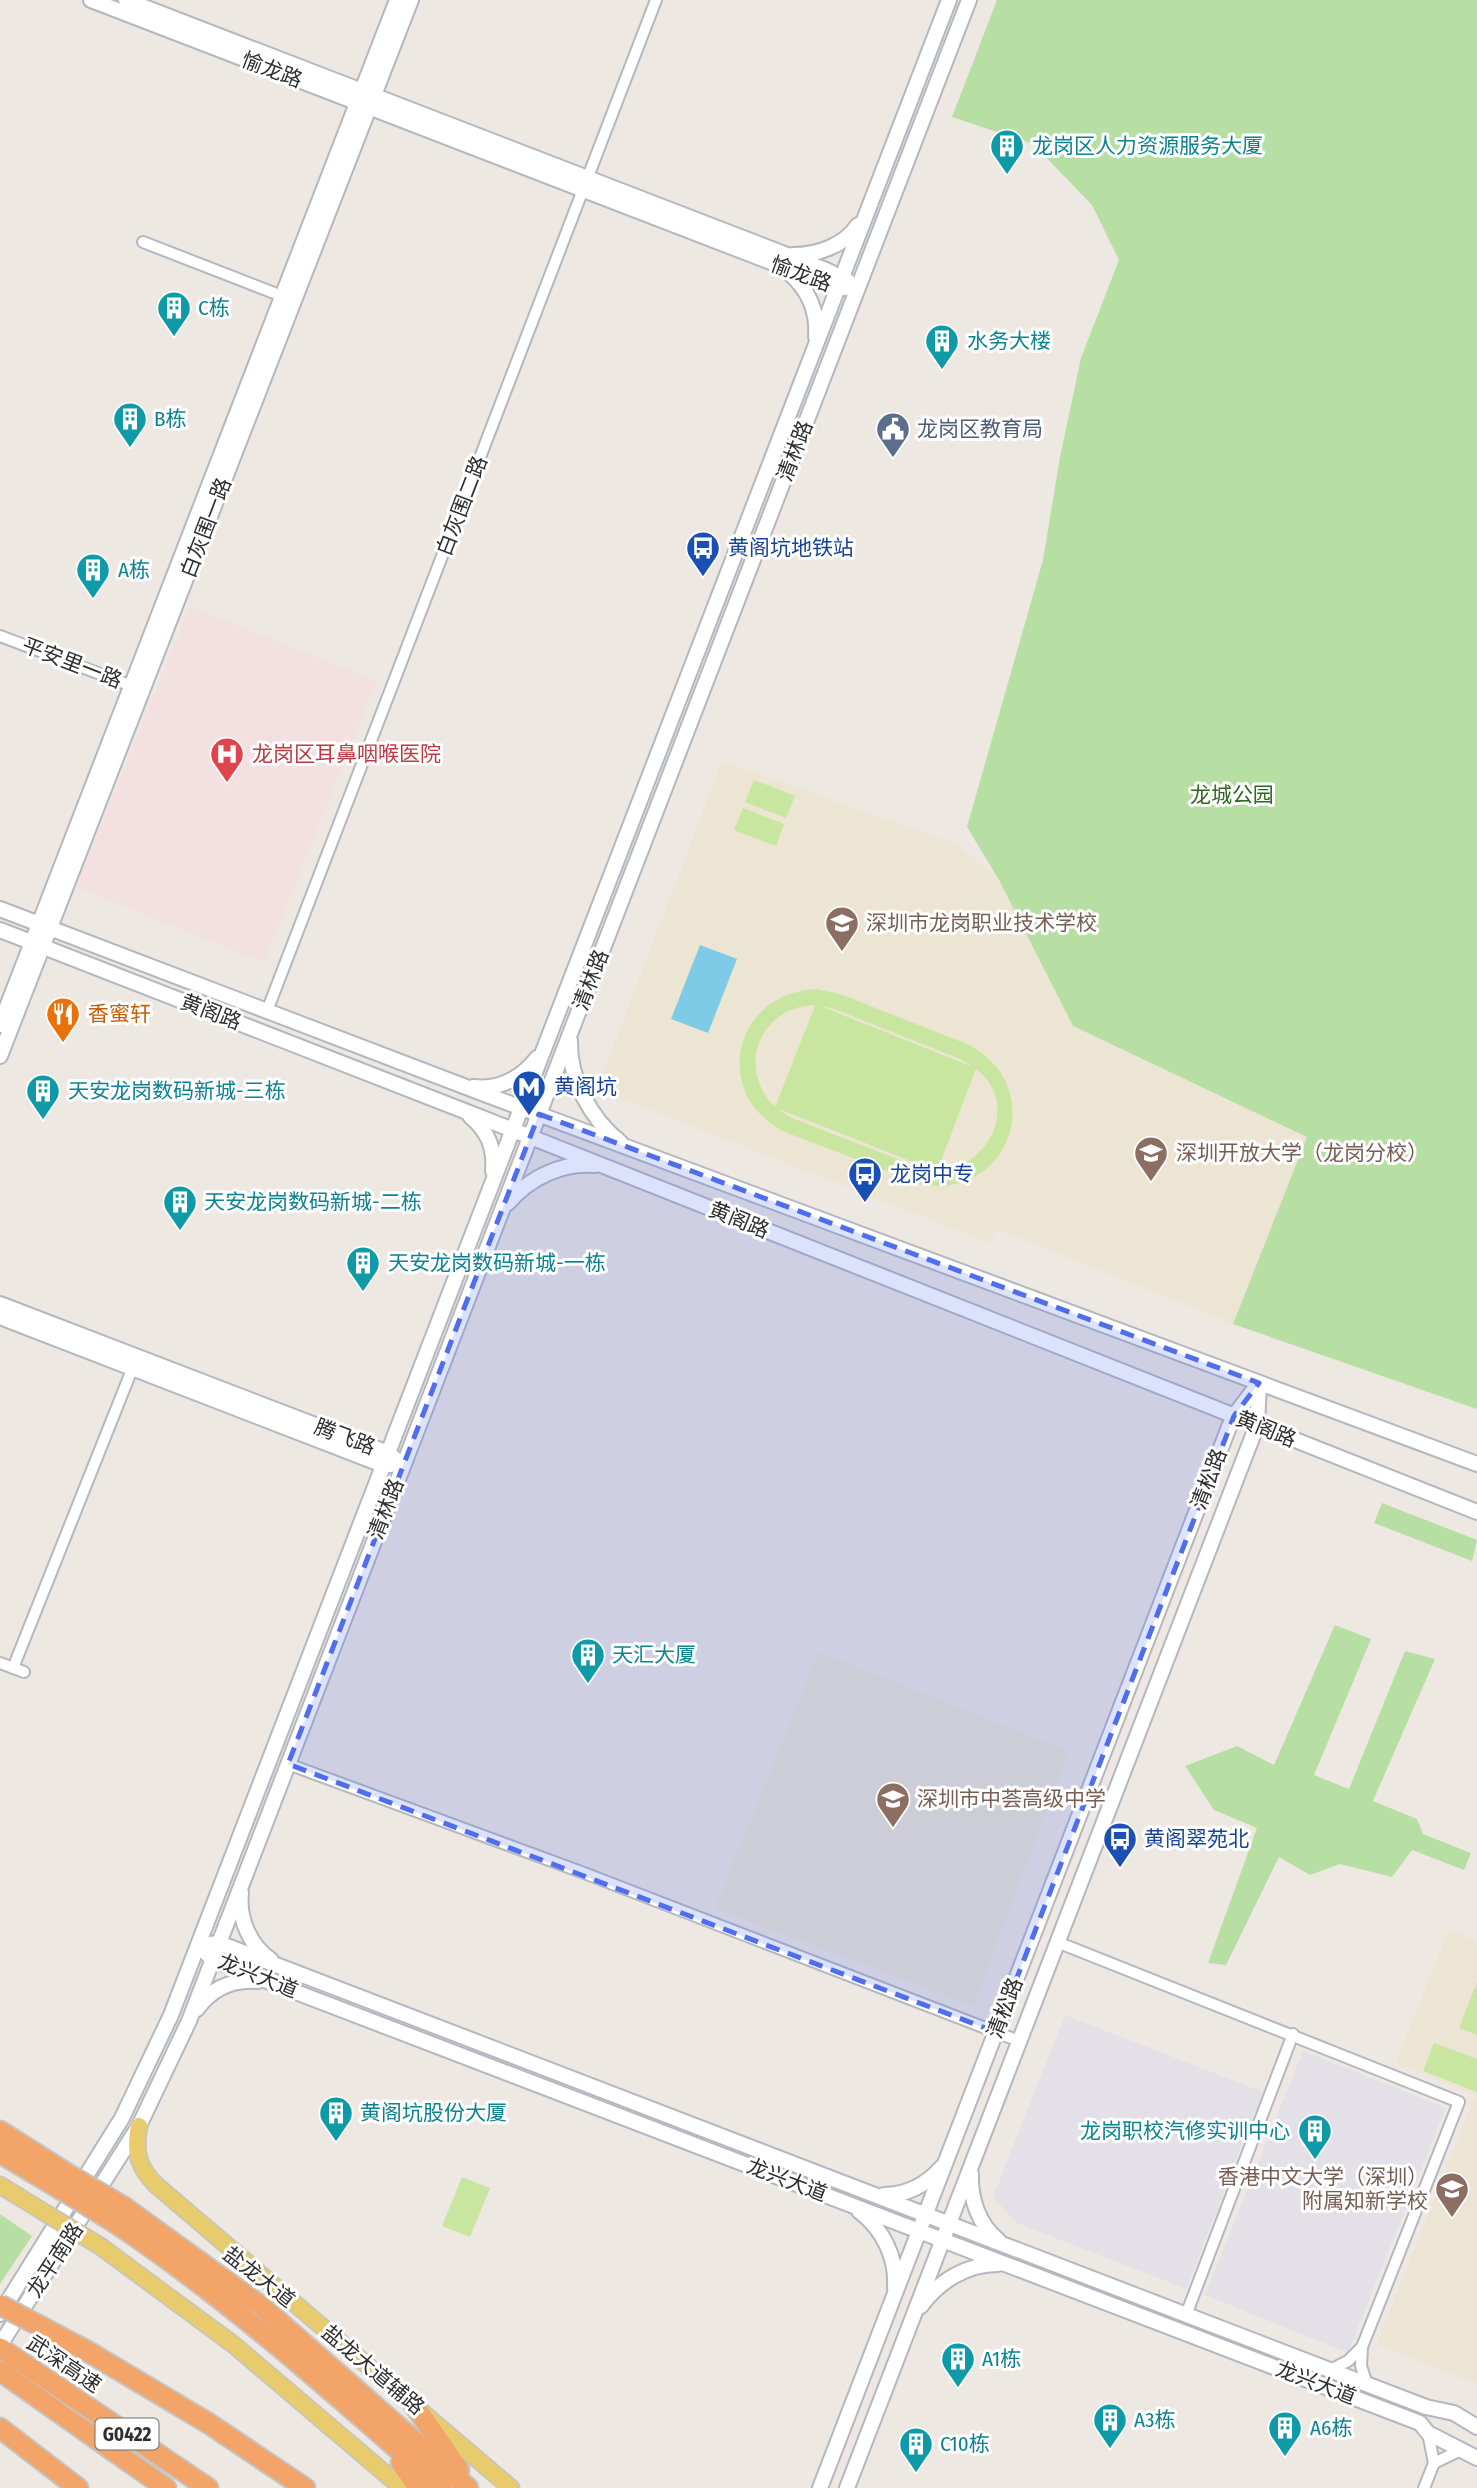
<svg xmlns="http://www.w3.org/2000/svg" width="1477" height="2488" font-family="'Fira Sans Condensed','Noto Sans SC',sans-serif">
	<style>
		.industrial { fill: #e3e1e7 }
		.education { fill: #ede5d3 }
		.medical { fill: #f3e0e1 }
		.green { fill: #b7dfa3 }
		.pitch { fill: #c8e6a0; fill-rule: evenodd }
		.water { fill: #7ecbe7 }
		.lines { fill: none; stroke-linecap: round; stroke-linejoin: round }
		.street-casing { stroke: #b5b7c0; stroke-width: 14 }
		.secondary-casing { stroke: #b5b7c0; stroke-width: 18 }
		.primary-casing { stroke: #c4c4c4; stroke-width: 19 }
		.highway-casing { stroke: #c4c4c4; stroke-width: 23 }
		.street { stroke: #fff; stroke-width: 10 }
		.secondary { stroke: #fff; stroke-width: 14 }
		.primary { stroke: #e7cb6d; stroke-width: 16 }
		.highway { stroke: #f3a468; stroke-width: 19 }
		.primary-bridge-casing { stroke: #c4c4c4; stroke-width: 19; stroke-linecap: butt }
		.highway-bridge-casing { stroke: #c4c4c4; stroke-width: 23; stroke-linecap: butt }
		.primary-bridge { stroke: #e7cb6d; stroke-width: 16 }
		.highway-bridge { stroke: #f3a468; stroke-width: 19 }
		.marked { fill: #4f6ded; fill-opacity: 0.2; stroke: #4f6ded; stroke-width: 5; stroke-dasharray: 14 9; stroke-linejoin: round }
		.labels { text-anchor: middle; dominant-baseline: central; stroke-width: 6; stroke-linejoin: round; paint-order: stroke }
		.shield { fill: #fff; stroke: #6d6d6d; stroke-width: 2 }
		.shield-label { font-size: 19px; font-weight: bold; fill: #2e2e2e }
		.street-label { font-size: 21px; fill: #2e2e2e; stroke: #fff }
		.culture-label { font-size: 21px; fill: #0d838f; stroke: #fff; text-anchor: start }
		.service-label { font-size: 21px; fill: #4e5e75; stroke: #fff; text-anchor: start }
		.transit-label { font-size: 21px; fill: #164399; stroke: #fff; text-anchor: start }
		.health-label { font-size: 21px; fill: #be3a42; stroke: #fff; text-anchor: start }
		.park-label { font-size: 21px; fill: #306721; stroke: #fff }
		.education-label { font-size: 21px; fill: #785e54; stroke: #fff; text-anchor: start }
		.food-label { font-size: 21px; fill: #c56008; stroke: #fff; text-anchor: start }
	</style>
	<rect width="100%" height="100%" fill="#eee8e2"/>
	<!-- industrial -->
	<g class="industrial">
		<polygon points="1065,2015 1263,2092 1186,2289 1017,2223 993,2197"/>
		<polygon points="1303,2051 1446,2108 1348,2353 1205,2295"/>
	</g>
	<!-- education -->
	<g class="education">
		<polygon points="722,761 959,845 999,880 1073,1026 1307,1137 1233,1324 997,1229 990,1243 597,1089"/>
		<polygon points="818,1652 1069,1751 973,2006 715,1908"/>
		<polygon points="1449,1929 1477,1941 1477,2384 1377,2344 1475,2095 1396,2063"/>
	</g>
	<!-- medical -->
	<polygon class="medical" points="190,606 377,681 264,963 76,887"/>
	<!-- green -->
	<g class="green">
		<polygon points="997,0 1477,0 1477,1409 1233,1324 1307,1137 1073,1026 999,880 967,827 1043,560 1060,457 1081,358 1119,260 1092,205 1033,144 952,117"/>
		<polygon points="1382,1503 1477,1540 1472,1561 1374,1523"/>
		<polygon points="1335,1625 1371,1639 1314,1775 1349,1789 1405,1651 1435,1659 1373,1801 1417,1819 1423,1834 1471,1853 1464,1870 1412,1850 1392,1877 1340,1864 1310,1875 1279,1857 1226,1965 1208,1963 1257,1828 1214,1810 1185,1766 1237,1746 1274,1765"/>
		<polygon points="0,2214 32,2236 0,2284"/>
	</g>
	<!-- pitch -->
	<g class="pitch">
		<polygon points="754,780 795,796 786,818 745,802"/>
		<polygon points="743,808 784,824 776,846 734,830"/>
		<path d="M817 989 840 994 967 1044C1048 1084 1013 1198 923 1185L785 1132C710 1095 733 992 817 989ZM815 1005V1006L775 1107C736 1068 759 1007 815 1005ZM820 1006 834 1009 960 1059 973 1067ZM976 1069C1021 1103 989 1169 937 1171ZM779 1110V1109L933 1170 918 1167 792 1118Z"/>
		<polygon points="1477,1982 1477,2035 1459,2028"/>
		<polygon points="1434,2043 1477,2059 1477,2092 1423,2071"/>
		<polygon points="462,2177 490,2188 470,2237 442,2226"/>
	</g>
	<!-- water -->
	<polygon class="water" points="700,945 737,959 708,1033 671,1019"/>
	<g class="lines">
		<!-- street casing -->
		<g class="street-casing">
			<g id="street">
				<polyline points="143,242 287,298"/>
				<polyline points="0,636 137,688"/>
				<polyline points="267,1011 656,0"/>
				<polyline points="0,1663 24,1672"/>
				<polyline points="13,1668 135,1362"/>
				<polyline points="288,1764 584,1873 1019,2041"/>
				<polyline points="1057,1942 1459,2102 1362,2347 1361,2366 1367,2384"/>
				<polyline points="1186,2315 1293,2034"/>
				<polyline points="1330,2370 1348,2361 1362,2347"/>
				<polyline points="1428,2433 1434,2463 1461,2450"/>
				<polyline points="1424,2488 1434,2463"/>
			</g>
		</g>
		<!-- secondary casing -->
		<g class="secondary-casing">
			<g id="secondary">
				<polyline points="91,0 838,288 846,288"/>
				<polyline points="126,0 826,270 848,281"/>
				<path d="M793 255C817 255 844 246 858 225"/>
				<path d="M788 272C808 289 818 311 816 337"/>
				<polyline points="0,909 487,1095 1477,1464"/>
				<polyline points="0,930 480,1117 1477,1512"/>
				<polyline points="0,1025 397,0"/>
				<path d="M570 1041C569 1079 591 1119 620 1142"/>
				<polyline points="0,1056 411,0"/>
				<path d="M473 1087C499 1090 521 1078 537 1058"/>
				<path d="M470 1116C488 1131 495 1148 493 1171"/>
				<path d="M508 1203C529 1178 562 1162 595 1165"/>
				<polyline points="0,1304 388,1453 394,1458"/>
				<polyline points="0,1317 383,1465 391,1465"/>
				<path d="M241 1893C238 1918 250 1946 271 1960"/>
				<polyline points="210,1944 219,1943 240,1951 1426,2407 1454,2413 1477,2427"/>
				<polyline points="206,1953 213,1960 241,1971 1420,2423 1428,2433 1477,2458"/>
				<path d="M197 2009C212 1988 233 1979 258 1981"/>
				<path d="M971 2174C970 2199 979 2225 998 2240"/>
				<path d="M884 2195C907 2195 927 2184 942 2167"/>
				<path d="M859 2211C883 2229 897 2258 895 2288"/>
				<path d="M921 2306C939 2281 967 2264 998 2264"/>
				<polyline points="0,2314 122,2118 171,2015 949,0"/>
				<polyline points="0,2345 139,2126 189,2021 969,0"/>
				<polyline points="820,2488 1229,1427 1234,1416 1259,1383"/>
				<polyline points="847,2488 1257,1425 1259,1384"/>
			</g>
		</g>
		<!-- primary casing -->
		<g class="primary-casing">
			<g id="primary">
				<path d="M139 2126C134 2152 138 2167 156 2185L511 2488"/>
				<polyline points="0,2185 47,2214"/>
				<polyline points="100,2246 234,2345 402,2488"/>
			</g>
		</g>
		<!-- highway casing -->
		<g class="highway-casing">
			<g id="highway">
				<polyline points="0,2131 71,2176"/>
				<polyline points="0,2153 62,2190"/>
				<polyline points="124,2207 262,2307 468,2488"/>
				<path d="M114 2222C232 2301 336 2395 442 2488"/>
				<polyline points="0,2348 208,2488"/>
				<polyline points="87,2351 208,2423 305,2488"/>
				<polyline points="0,2371 166,2488"/>
				<polyline points="414,2405 459,2470"/>
				<polyline points="0,2428 78,2488"/>
				<polyline points="401,2463 419,2488"/>
			</g>
		</g>
		<!-- street -->
		<use href="#street" class="street"/>
		<!-- secondary -->
		<use href="#secondary" class="secondary"/>
		<!-- primary -->
		<use href="#primary" class="primary"/>
		<!-- highway -->
		<use href="#highway" class="highway"/>
		<!-- primary-bridge casing -->
		<g class="primary-bridge-casing">
			<polyline id="primary-bridge" points="47,2214 100,2246"/>
		</g>
		<!-- highway-bridge casing -->
		<g class="highway-bridge-casing">
			<g id="highway-bridge">
				<polyline points="71,2176 124,2207"/>
				<polyline points="62,2190 114,2222"/>
				<polyline points="0,2305 87,2351"/>
			</g>
		</g>
		<!-- primary-bridge -->
		<use href="#primary-bridge" class="primary-bridge"/>
		<!-- highway-bridge -->
		<use href="#highway-bridge" class="highway-bridge"/>
	</g>
	<!-- marked area -->
	<path class="marked" d="M539 1114 1259 1383 1234 1416 996 2032 288 1764Z"/>
	<!-- icons -->
	<defs>
		<g id="building-pin" transform="scale(1.75)"><path d="M0 17L-7.5 6A9.5 9.5 0 1 1 7.5 6Z" fill="#0f9aa8" stroke="#fff"/><path d="M-4-6H4V6H1V3H-1V6H-4ZM-2.5-4.3h1.7v1.8h-1.7ZM.8-4.3h1.7v1.8H.8ZM-2.5-1h1.7V.8h-1.7ZM.8-1h1.7V.8H.8Z" fill="#fff"/></g>
		<g id="civic-pin" transform="scale(1.75)"><path d="M0 17L-7.5 6A9.5 9.5 0 1 1 7.5 6Z" fill="#5c6f8a" stroke="#fff"/><path d="M-.6-6.5H3V-4.5H.6V-3L4-1V1h2V6H-6V1h2V-1L-.6-3ZM-1.2 2.5V6h2.4V2.5Z" fill="#fff"/></g>
		<g id="bus-pin" transform="scale(1.75)"><path d="M0 17L-7.5 6A9.5 9.5 0 1 1 7.5 6Z" fill="#1a4fb4" stroke="#fff"/><path d="M-5-6H5V4H4V6H2V4H-2V6H-4V4H-5ZM-3.5-4V0h7V-4ZM-3.5 1.2v1.5H-2V1.2ZM2 1.2v1.5H3.5V1.2Z" fill="#fff"/></g>
		<g id="hospital-pin" transform="scale(1.75)"><path d="M0 17L-7.5 6A9.5 9.5 0 1 1 7.5 6Z" fill="#e0444e" stroke="#fff"/><path d="M-5-5h3v3.5h4V-5h3V5h-3V1.5h-4V5h-3Z" fill="#fff"/></g>
		<g id="school-pin" transform="scale(1.75)"><path d="M0 17L-7.5 6A9.5 9.5 0 1 1 7.5 6Z" fill="#8d6e63" stroke="#fff"/><path d="M0-5L7-2L0 1L-7-2ZM-4 1L0 2.5L4 1V4Q0 6-4 4Z" fill="#fff"/></g>
		<g id="restaurant-pin" transform="scale(1.75)"><path d="M0 17L-7.5 6A9.5 9.5 0 1 1 7.5 6Z" fill="#e8710a" stroke="#fff"/><path d="M-5-6h1v4h1v-4h1v4h1v-4h1v5L-1.5 .5V6h-2V.5L-5-1ZM5-6V6H3V1.5H1.5Q1.5-4 5-6Z" fill="#fff"/></g>
		<g id="metro-pin" transform="scale(1.75)"><path d="M0 17L-7.5 6A9.5 9.5 0 1 1 7.5 6Z" fill="#1a4fb4" stroke="#fff"/><path d="M-5.5 5V-5H-3L0 0L3-5H5.5V5H3V-.5L0 4L-3-.5V5Z" fill="#fff"/></g>
		<g id="university-pin" transform="scale(1.75)"><path d="M0 17L-7.5 6A9.5 9.5 0 1 1 7.5 6Z" fill="#8d6e63" stroke="#fff"/><path d="M0-5L7-2L0 1L-7-2ZM-4 1L0 2.5L4 1V4Q0 6-4 4Z" fill="#fff"/></g>
	</defs>
	<g fill-rule="evenodd">
		<use href="#building-pin" x="1007" y="146"/>
		<use href="#building-pin" x="174" y="308"/>
		<use href="#building-pin" x="942" y="341"/>
		<use href="#building-pin" x="130" y="419"/>
		<use href="#civic-pin" x="893" y="429"/>
		<use href="#bus-pin" x="703" y="548"/>
		<use href="#building-pin" x="93" y="570"/>
		<use href="#hospital-pin" x="227" y="754"/>
		<use href="#school-pin" x="842" y="923"/>
		<use href="#restaurant-pin" x="63" y="1014"/>
		<use href="#metro-pin" x="529" y="1087"/>
		<use href="#building-pin" x="43" y="1091"/>
		<use href="#university-pin" x="1151" y="1153"/>
		<use href="#bus-pin" x="865" y="1174"/>
		<use href="#building-pin" x="180" y="1202"/>
		<use href="#building-pin" x="363" y="1263"/>
		<use href="#building-pin" x="588" y="1655"/>
		<use href="#school-pin" x="893" y="1799"/>
		<use href="#bus-pin" x="1120" y="1839"/>
		<use href="#building-pin" x="336" y="2113"/>
		<use href="#building-pin" x="1315" y="2131"/>
		<use href="#school-pin" x="1452" y="2189"/>
		<use href="#building-pin" x="958" y="2359"/>
		<use href="#building-pin" x="1110" y="2420"/>
		<use href="#building-pin" x="1285" y="2428"/>
		<use href="#building-pin" x="916" y="2444"/>
	</g>
	<g class="labels">
		<!-- shield labels -->
		<rect class="shield" x="95.5" y="2418.5" width="63" height="31" rx="5"/>
		<g class="shield-label">
			<text x="127" y="2434">G0422</text>
		</g>
		<!-- street labels -->
		<g class="street-label">
			<text transform="translate(272 70) rotate(21)">愉龙路</text>
			<text transform="translate(801 274) rotate(20)">愉龙路</text>
			<text transform="translate(795 451) rotate(-69)">清林路</text>
			<text transform="translate(462 506) rotate(-69)">白灰围二路</text>
			<text transform="translate(206 528) rotate(-69)">白灰围一路</text>
			<text transform="translate(72 663) rotate(21)">平安里一路</text>
			<text transform="translate(591 980) rotate(-69)">清林路</text>
			<text transform="translate(211 1012) rotate(21)">黄阁路</text>
			<text transform="translate(739 1220) rotate(22)">黄阁路</text>
			<text transform="translate(1266 1429) rotate(22)">黄阁路</text>
			<text transform="translate(345 1437) rotate(21)">腾飞路</text>
			<text transform="translate(1209 1479) rotate(-69)">清松路</text>
			<text transform="translate(386 1509) rotate(-69)">清林路</text>
			<text transform="translate(258 1976) rotate(22)">龙兴大道</text>
			<text transform="translate(1005 2008) rotate(-69)">清松路</text>
			<text transform="translate(787 2180) rotate(21)">龙兴大道</text>
			<text transform="translate(55 2260) rotate(-57)">龙平南路</text>
			<text transform="translate(259 2277) rotate(38)">盐龙大道</text>
			<text transform="translate(64 2364) rotate(34)">武深高速</text>
			<text transform="translate(373 2370) rotate(40)">盐龙大道辅路</text>
			<text transform="translate(1316 2383) rotate(21)">龙兴大道</text>
		</g>
		<!-- culture labels -->
		<g class="culture-label">
			<text x="1032" y="146">龙岗区人力资源服务大厦</text>
			<text x="198" y="308">C栋</text>
			<text x="967" y="341">水务大楼</text>
			<text x="154" y="419">B栋</text>
			<text x="118" y="570">A栋</text>
			<text x="68" y="1091">天安龙岗数码新城-三栋</text>
			<text x="204" y="1202">天安龙岗数码新城-二栋</text>
			<text x="388" y="1263">天安龙岗数码新城-一栋</text>
			<text x="612" y="1655">天汇大厦</text>
			<text x="360" y="2113">黄阁坑股份大厦</text>
			<text x="1290" y="2131" text-anchor="end">龙岗职校汽修实训中心</text>
			<text x="982" y="2359">A1栋</text>
			<text x="1134" y="2420">A3栋</text>
			<text x="1310" y="2428">A6栋</text>
			<text x="940" y="2444">C10栋</text>
		</g>
		<!-- service labels -->
		<g class="service-label">
			<text x="917" y="429">龙岗区教育局</text>
		</g>
		<!-- transit labels -->
		<g class="transit-label">
			<text x="728" y="548">黄阁坑地铁站</text>
			<text x="554" y="1087">黄阁坑</text>
			<text x="890" y="1174">龙岗中专</text>
			<text x="1144" y="1839">黄阁翠苑北</text>
		</g>
		<!-- health labels -->
		<g class="health-label">
			<text x="252" y="754">龙岗区耳鼻咽喉医院</text>
		</g>
		<!-- park labels -->
		<g class="park-label">
			<text x="1232" y="795">龙城公园</text>
		</g>
		<!-- education labels -->
		<g class="education-label">
			<text x="866" y="923">深圳市龙岗职业技术学校</text>
			<text x="1176" y="1153">深圳开放大学（龙岗分校）</text>
			<text x="917" y="1799">深圳市中荟高级中学</text>
			<text x="1428" y="2177" text-anchor="end">香港中文大学（深圳）<tspan x="1428" dy="24">附属知新学校</tspan></text>
		</g>
		<!-- food labels -->
		<g class="food-label">
			<text x="88" y="1014">香蜜轩</text>
		</g>
	</g>
</svg>
